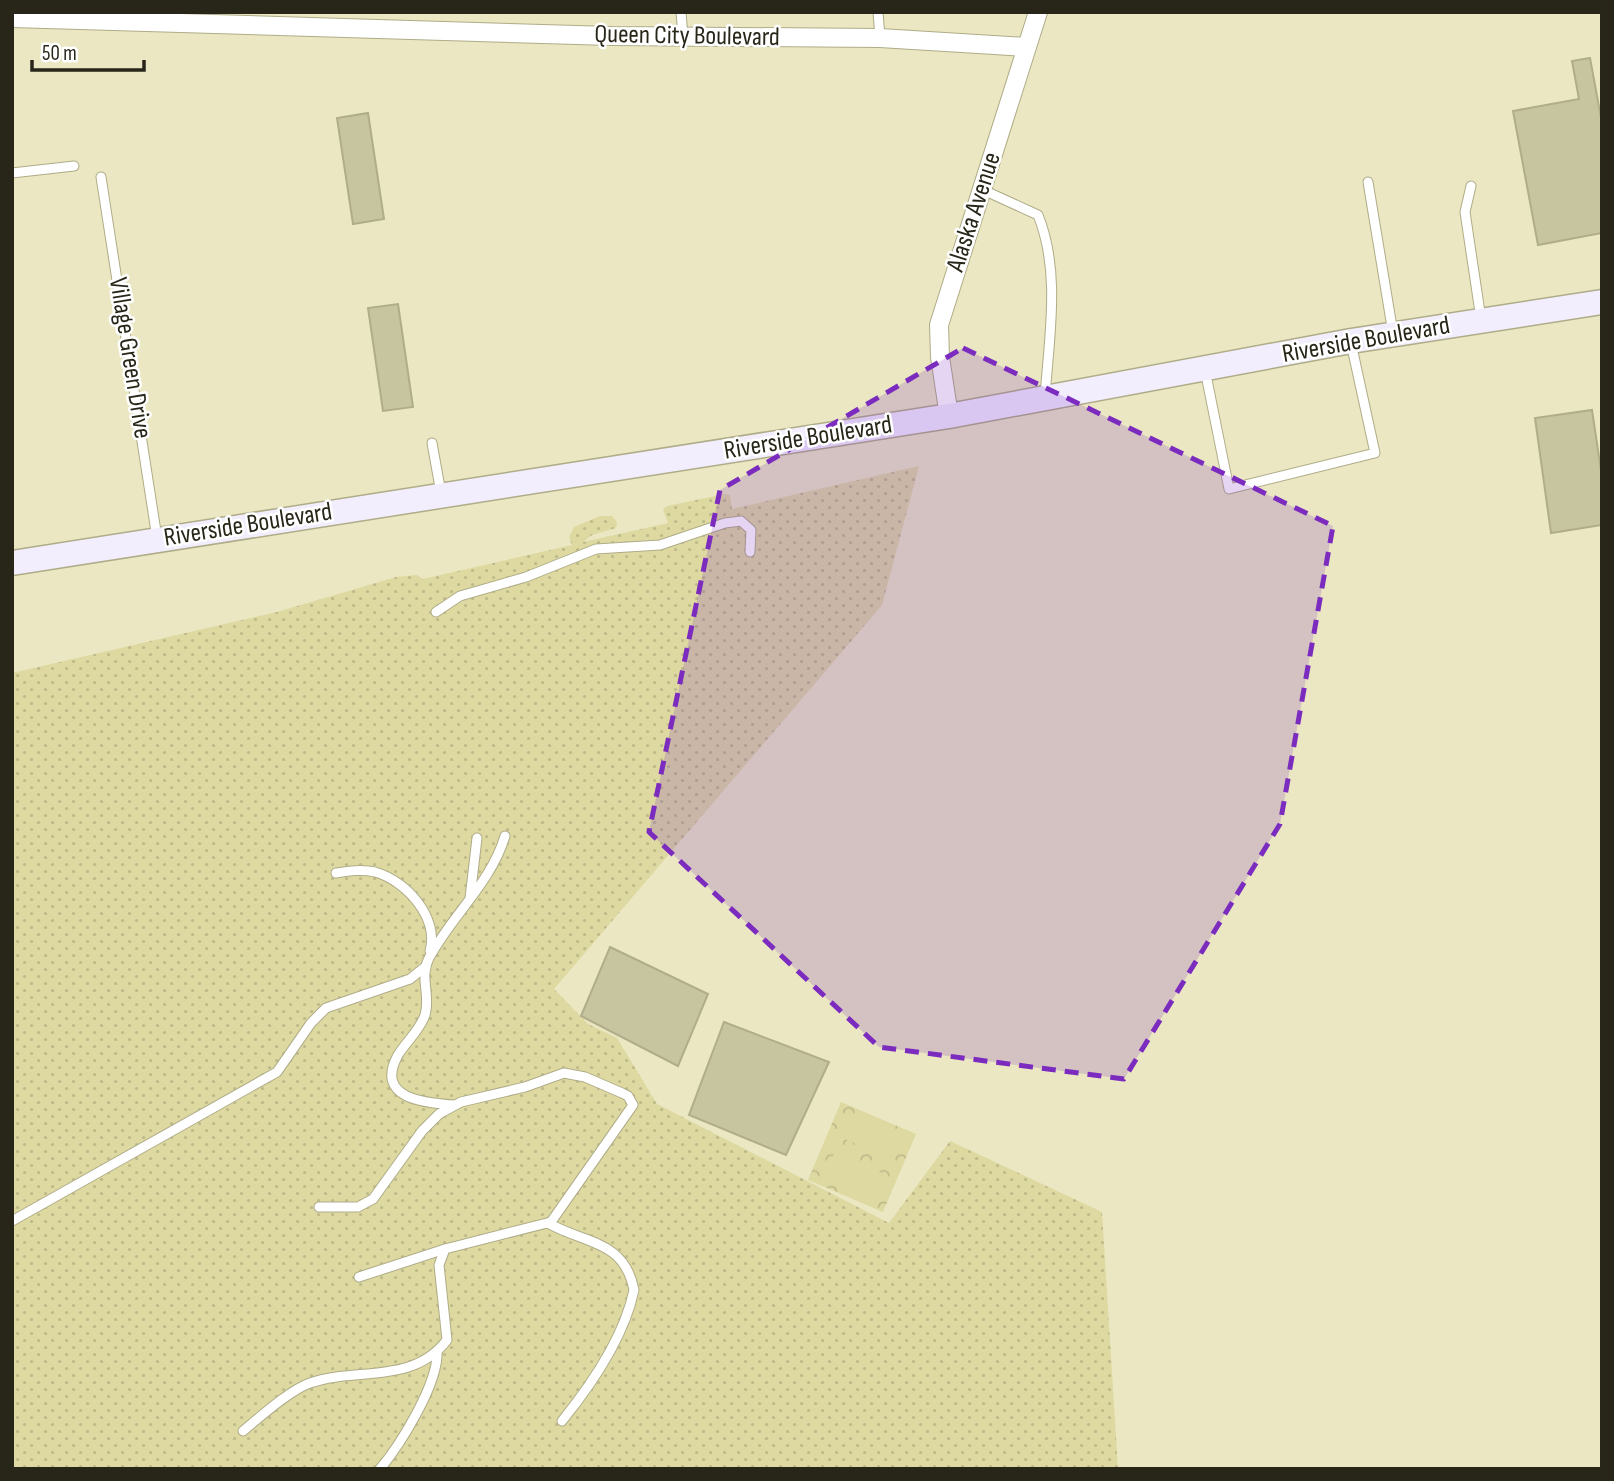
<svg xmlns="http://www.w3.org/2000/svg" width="1614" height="1481" font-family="'Sofia Sans Condensed',sans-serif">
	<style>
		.grass { fill: url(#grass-dots) }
		.park { fill: url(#park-crowns) }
		.garden { fill: #ded9a1 }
		.building { fill: #c7c4a0; stroke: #b0ad8a; stroke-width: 2 }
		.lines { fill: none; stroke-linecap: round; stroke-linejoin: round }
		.service-casing { stroke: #afac88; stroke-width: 11 }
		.minor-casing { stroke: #afac88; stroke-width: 20 }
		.secondary-casing { stroke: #afac88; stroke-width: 27 }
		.service { stroke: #fff; stroke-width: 9 }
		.minor { stroke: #fff; stroke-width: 18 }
		.secondary { stroke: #f2eefe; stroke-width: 24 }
		.marked { fill: #7b2cbf; fill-opacity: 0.2; stroke: #7b2cbf; stroke-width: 5; stroke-dasharray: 14 9; stroke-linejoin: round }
		.labels { text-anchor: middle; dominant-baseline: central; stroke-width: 5; stroke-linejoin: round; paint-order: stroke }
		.street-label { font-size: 26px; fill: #272618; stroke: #fff }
	</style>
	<defs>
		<pattern id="grass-dots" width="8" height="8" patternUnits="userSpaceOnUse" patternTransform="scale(1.75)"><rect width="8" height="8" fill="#ded9a1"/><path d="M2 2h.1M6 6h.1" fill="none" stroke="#beba8a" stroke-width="1.8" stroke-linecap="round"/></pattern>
		<pattern id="park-crowns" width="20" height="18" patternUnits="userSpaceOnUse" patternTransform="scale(1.75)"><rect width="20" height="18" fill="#ded9a1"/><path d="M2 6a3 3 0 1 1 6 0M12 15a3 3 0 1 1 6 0" fill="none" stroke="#beba8a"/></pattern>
	</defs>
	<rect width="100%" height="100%" fill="#eae7c2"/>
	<!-- grass -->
	<polygon class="grass" points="919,466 882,605 554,989 588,1024 617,1038 657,1104 889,1223 950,1141 1102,1212 1118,1469 12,1469 12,673 277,612 396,577 417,575 423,579 572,545 569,537 574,527 600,516 612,516 617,522 616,528 592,535 583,542 668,523 663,509 667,506 725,494 730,495 732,509"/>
	<!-- park -->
	<polygon class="park" points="841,1102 916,1134 883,1212 808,1180"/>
	<!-- garden -->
	<g class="garden">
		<polygon points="851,1114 901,1135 891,1158 842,1138"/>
		<polygon points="834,1153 884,1174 874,1198 825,1177"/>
	</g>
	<!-- building -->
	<g class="building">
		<polygon points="1590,58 1602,123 1602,233 1538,245 1513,111 1579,99 1572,61"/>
		<polygon points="368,113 384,219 353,224 337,118"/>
		<polygon points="398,304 413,407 383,411 368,308"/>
		<polygon points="1592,410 1602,477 1602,525 1551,533 1535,418"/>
		<polygon points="610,947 708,994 678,1066 581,1016"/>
		<polygon points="724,1022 829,1062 786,1155 689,1115"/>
	</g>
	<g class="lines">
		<!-- service casing -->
		<g class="service-casing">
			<g id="service">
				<polyline points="681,12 683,37"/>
				<polyline points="878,12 880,38"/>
				<polyline points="12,173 74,166"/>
				<polyline points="101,177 157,538"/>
				<polyline points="1368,182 1393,333"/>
				<polyline points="1471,186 1465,212 1481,319"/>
				<path d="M981 189 1038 215C1061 272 1049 337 1045 397"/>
				<polyline points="1205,370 1229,489 1375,453 1351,343"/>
				<polyline points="432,443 441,493"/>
				<polyline points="436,612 460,596 526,577 596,549 660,545 725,523 741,521 751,530 750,552"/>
				<path d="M336 873C349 871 362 869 375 872 407 881 439 918 430 951"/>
				<polyline points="470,898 477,838"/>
				<path d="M454 1105C425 1103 374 1099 398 1055 406 1042 420 1030 425 1015 431 996 419 977 429 958 452 915 491 883 505 836"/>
				<polyline points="12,1221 277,1072 311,1023 326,1008 410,979 426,966"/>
				<path d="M548 1223C584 1244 624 1239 634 1290 624 1338 592 1384 562 1421"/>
				<polyline points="359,1277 445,1249"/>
				<path d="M243 1431C260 1417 290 1390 310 1383 355 1367 413 1385 447 1340L439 1265 445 1249 551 1222 633 1105 628 1096 622 1093 585 1077 564 1073 525 1087 461 1102 439 1114 422 1131 373 1199 358 1207H319"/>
				<path d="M380 1469C400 1445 439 1383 437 1351"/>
			</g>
		</g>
		<!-- minor casing -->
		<g class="minor-casing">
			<g id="minor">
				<polyline points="12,18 611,36 880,38 1026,47"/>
				<polyline points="949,416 940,357 939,325 1038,12"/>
			</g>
		</g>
		<!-- secondary casing -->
		<g class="secondary-casing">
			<polyline id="secondary" points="12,563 949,416 1351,341 1602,302"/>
		</g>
		<!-- service -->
		<use href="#service" class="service"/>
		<!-- minor -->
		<use href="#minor" class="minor"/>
		<!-- secondary -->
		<use href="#secondary" class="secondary"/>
	</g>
	<!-- marked area -->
	<path class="marked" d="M963 348 1333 526 1280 824 1124 1079 879 1047 649 832 720 490Z"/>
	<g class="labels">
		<!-- street labels -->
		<g class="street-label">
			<text transform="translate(687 36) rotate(1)">Queen City Boulevard</text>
			<text transform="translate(974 212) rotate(-72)">Alaska Avenue</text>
			<text transform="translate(1366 340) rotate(-10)">Riverside Boulevard</text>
			<text transform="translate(130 358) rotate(81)">Village Green Drive</text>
			<text transform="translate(808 438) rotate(-9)">Riverside Boulevard</text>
			<text transform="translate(248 525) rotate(-9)">Riverside Boulevard</text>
		</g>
	</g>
	<!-- border -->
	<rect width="1614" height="1481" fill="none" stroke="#272618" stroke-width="28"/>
	<!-- scale -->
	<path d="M32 60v10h112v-10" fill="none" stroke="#272618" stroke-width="3.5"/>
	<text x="42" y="60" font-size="21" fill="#272618" stroke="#ffffff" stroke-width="5" paint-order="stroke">50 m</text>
</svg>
